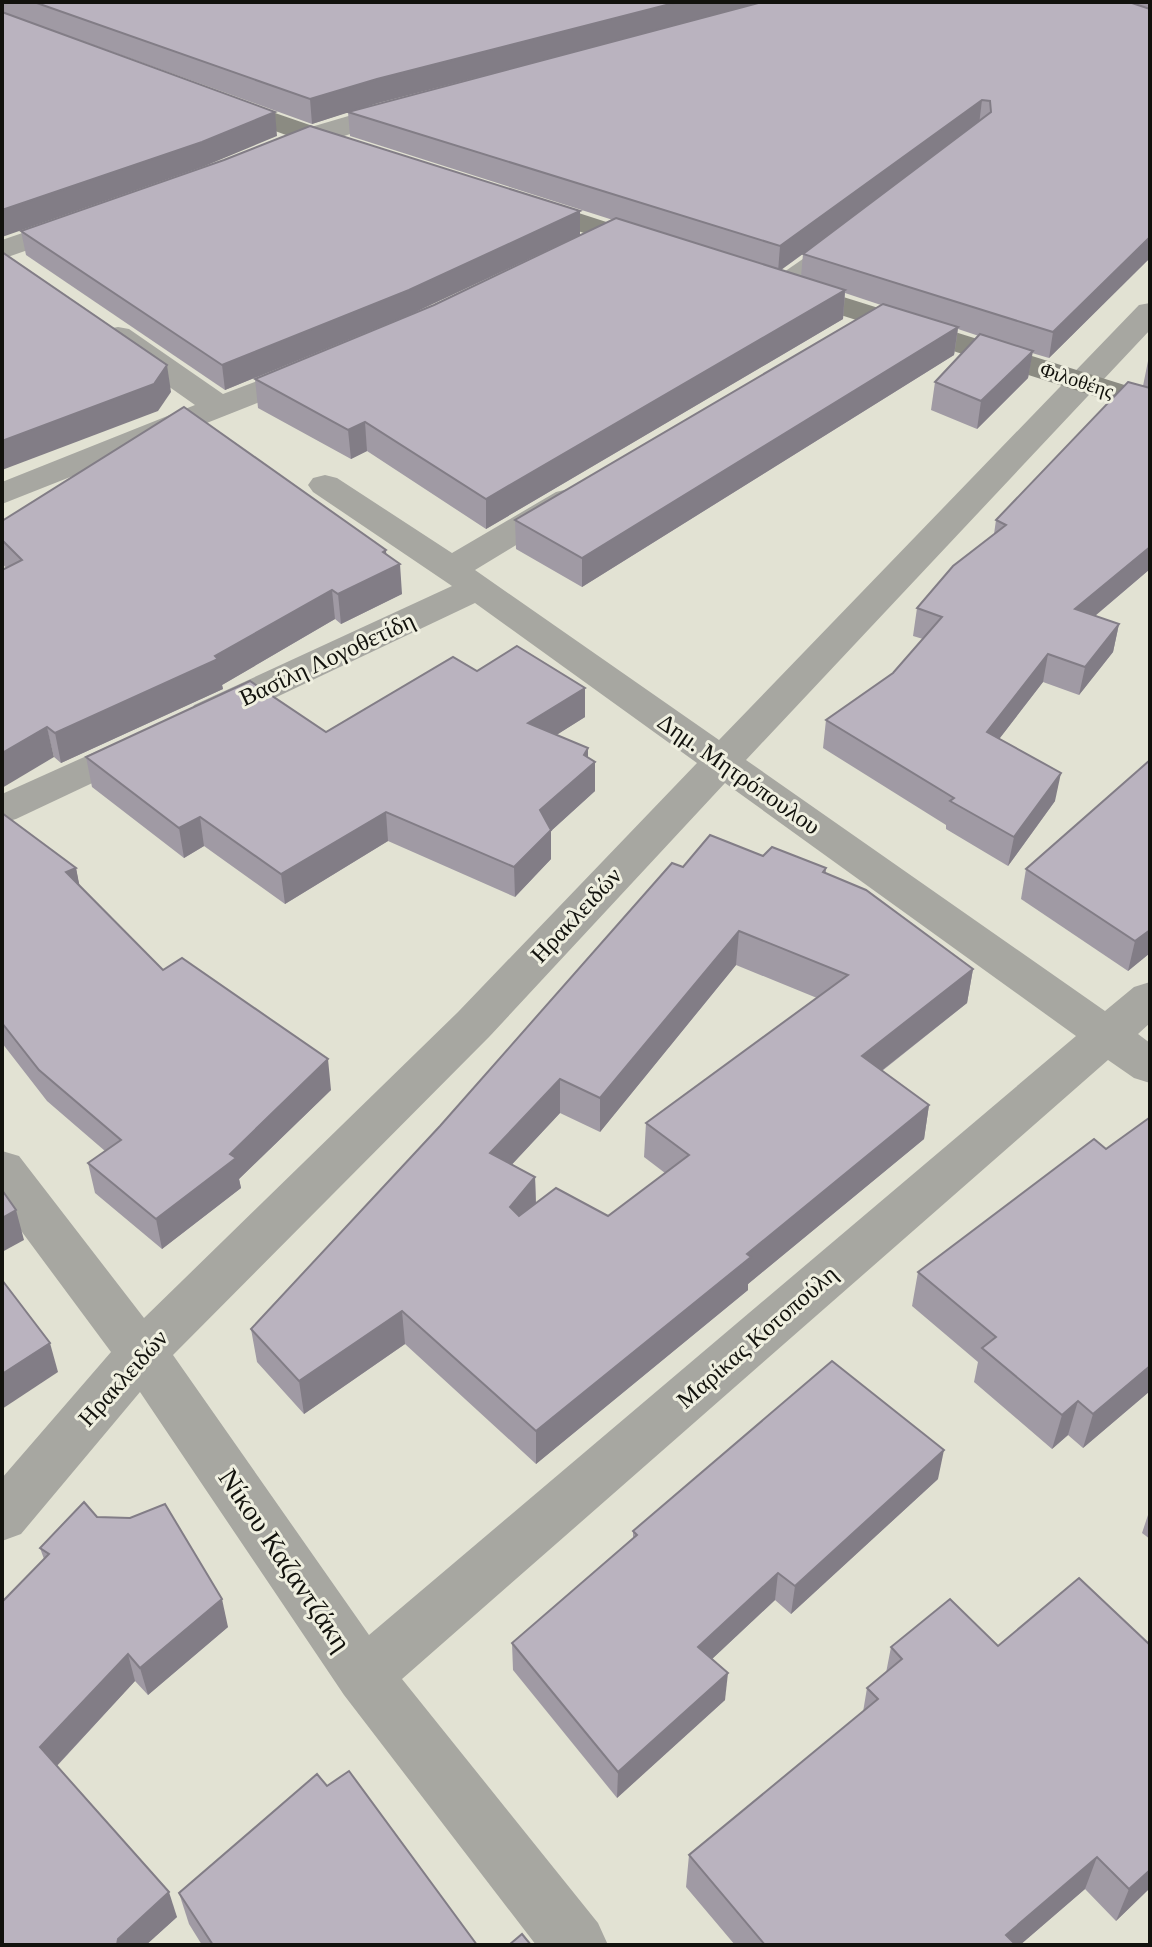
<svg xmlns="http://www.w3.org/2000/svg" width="1152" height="1947" font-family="Georgia,serif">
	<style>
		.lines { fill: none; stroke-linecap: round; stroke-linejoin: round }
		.lane { fill: #a7a7a1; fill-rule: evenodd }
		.street { fill: #a7a7a1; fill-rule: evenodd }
		.secondary { fill: #8b8b82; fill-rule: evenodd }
		.wall { fill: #a09aa4; fill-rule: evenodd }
		.shaded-wall { fill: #827d86 }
		.building { fill: #bab3bf; stroke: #827d86; stroke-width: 2; fill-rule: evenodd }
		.labels { text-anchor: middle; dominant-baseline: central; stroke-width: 6; stroke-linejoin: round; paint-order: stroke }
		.far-street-label { font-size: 20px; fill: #12120d; stroke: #efefe0 }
		.street-label { font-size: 24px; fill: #12120d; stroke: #efefe0 }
		.near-street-label { font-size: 28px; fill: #12120d; stroke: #efefe0 }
	</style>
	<rect width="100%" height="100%" fill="#e2e2d3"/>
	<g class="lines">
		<!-- lane -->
		<polygon class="lane" points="826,243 834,248 832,251 783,289 771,289 769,285 771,281"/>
		<!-- street -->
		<g class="street">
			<polygon points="406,99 415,101 419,107 415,113 270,160 260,158 256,152 260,146 301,130"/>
			<polygon points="78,214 88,217 93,223 88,229 2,259 2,240"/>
			<path d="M1150 303V330L746 760 1105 1011 1134 987 1150 982V1023L1138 1034 1150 1043V1083L1134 1078 1108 1060 402 1679 598 1923 608 1945H536L344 1695 140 1392 21 1534 2 1541V1478L111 1352 2 1205V1151L19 1156 144 1318 458 1012 697 763 475 603 222 723 208 726 194 723 189 714 194 705 452 586 313 492 308 485 313 478 325 475 337 478 452 553 556 492 568 489 580 492 585 499 580 506 475 570 719 740 1139 305ZM725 783 1076 1036 369 1635 173 1355 490 1036Z"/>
			<polygon points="118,327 129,329 223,394 312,360 323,363 328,370 323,377 2,504 2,482 195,405 107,343 102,336 107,329"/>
			<polygon points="142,731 156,735 162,744 156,753 16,819 2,823 2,794"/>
		</g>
		<!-- secondary -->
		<g class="secondary">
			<polygon points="220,94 365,144 369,150 365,156 355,158 345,156 211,108 207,102 211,96"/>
			<polygon points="523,195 662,240 667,246 662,252 652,255 513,210 509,204 513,198"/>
			<polygon points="786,279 1150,393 1150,414 775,294 771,288 775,282"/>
		</g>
	</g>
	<!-- wall -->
	<g class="wall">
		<path d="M2 2H1150V258L1049 358 1032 353 1028 378 977 429 931 410 935 382 979 336 958 329 954 355 582 587 516 549 515 520 881 305 845 293 843 319 486 529 367 451 351 459 258 408 255 379 434 305 613 220 350 136 348 112 312 124 2 12ZM539 61 358 109 378 103ZM803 254 801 276 781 270Z"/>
		<polygon points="21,231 580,235 411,314 225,390 26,255"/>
		<polygon points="1150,358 1150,569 1095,616 1119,624 1113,652 1079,695 1043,682 999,739 1055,801 1008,866 946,829 946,825 823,748 826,720 893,673 923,639 913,636 917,608 994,534 996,520 1143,386 1148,361"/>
		<polygon points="2,521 386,550 386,554 402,594 341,624 335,619 222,685 223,689 61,763 54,757 6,568 2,563"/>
		<polygon points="477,671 585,717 556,735 588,748 588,757 595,791 551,831 551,859 515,897 388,841 285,904 204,846 184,858 92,787 86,757 326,732"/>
		<polygon points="1150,760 1150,953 1128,971 1021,899 1026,869"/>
		<polygon points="2,813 76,868 79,885 163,970 331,1090 239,1179 241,1188 162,1249 95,1193 88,1163 105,1151 47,1101 2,1043"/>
		<path d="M763 856 826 868V873L973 969 967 1003 882 1071 929 1105 924 1139 748 1284V1290L536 1464 405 1344 304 1414 257 1362 251 1329 683 867ZM736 965 817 998 646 1123 644 1157 665 1173 608 1216 536 1203 535 1177 512 1164 560 1113 600 1132Z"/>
		<polygon points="918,1272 1150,1391 1083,1448 1068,1435 1052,1449 974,1382 978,1362 912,1306"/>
		<polygon points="938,1479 791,1614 775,1600 712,1659 725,1700 617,1798 513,1670 512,1643 633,1538 633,1531"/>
		<polygon points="1150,1509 1150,1539 1142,1533"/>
		<polygon points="97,1517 228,1627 148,1695 135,1681 57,1766 177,1917 146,1945 2,1945 44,1559 40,1548"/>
		<polygon points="1150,1645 1150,1888 1116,1921 1085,1889 1020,1945 735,1945 686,1887 689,1855 863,1712 867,1688 886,1673 891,1647"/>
		<polygon points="327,1786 477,1945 202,1945 189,1924 179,1893"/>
	</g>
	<!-- shaded-wall -->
	<g class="shaded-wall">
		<polygon points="678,2 766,2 378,103 312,124 310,99 377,79"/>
		<polygon points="982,100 979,125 778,272 780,246"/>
		<polygon points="275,112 277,136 205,166 2,237 2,210"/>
		<polygon points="580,211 580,235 411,314 225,390 222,365"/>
		<polygon points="1150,237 1150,258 1049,358 1053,332"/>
		<polygon points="845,290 843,319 486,529 486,499"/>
		<polygon points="958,327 954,355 582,587 582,558"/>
		<polygon points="1033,351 1028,378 977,429 981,401"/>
		<polygon points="167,365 171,392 158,411 2,470 2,441"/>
		<polygon points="365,422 367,451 351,459 348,430"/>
		<polygon points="1150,547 1150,569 1070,637 1075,609"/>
		<polygon points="386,550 387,571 400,564 402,594 341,624 338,594 383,552"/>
		<polygon points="332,590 335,619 222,685 223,689 61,763 55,733 215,656"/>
		<polygon points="1119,624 1113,652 1079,695 1085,667"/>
		<polygon points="1048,654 1043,682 983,760 987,732"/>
		<polygon points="585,688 585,717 528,753 528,723"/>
		<polygon points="47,727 54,757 2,788 2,753"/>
		<polygon points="588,748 588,768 595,762 595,791 551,831 551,859 515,897 514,867 540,810"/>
		<polygon points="1061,773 1055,801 1008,866 1014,837"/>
		<polygon points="386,812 388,841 285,904 281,874"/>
		<polygon points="200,817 204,846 184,858 179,828"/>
		<polygon points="76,868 82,898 66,872"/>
		<polygon points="1150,930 1150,953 1128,971 1135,941"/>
		<polygon points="739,931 736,965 600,1132 600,1098"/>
		<polygon points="973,969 967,1003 857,1090 862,1056"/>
		<polygon points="328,1059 331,1090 239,1179 241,1188 162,1249 156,1219 230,1154"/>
		<polygon points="560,1079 560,1113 492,1186 490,1153"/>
		<polygon points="929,1105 924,1139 748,1284 748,1290 536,1464 536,1431 747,1254"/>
		<polygon points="535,1177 536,1210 511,1240 510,1207"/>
		<polygon points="16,1210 24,1240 2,1252 2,1218"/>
		<polygon points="402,1311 405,1344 304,1414 299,1381"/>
		<polygon points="50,1343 58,1372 2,1409 2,1374"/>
		<polygon points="1150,1366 1150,1391 1083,1448 1093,1414"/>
		<polygon points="1078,1401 1068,1435 1052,1449 1062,1415"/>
		<polygon points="944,1450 938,1479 791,1614 795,1586"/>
		<polygon points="778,1573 775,1600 696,1674 698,1647"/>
		<polygon points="222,1599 228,1627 148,1695 140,1668"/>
		<polygon points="128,1654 135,1681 50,1773 40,1747"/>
		<polygon points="728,1673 725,1700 617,1798 618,1772"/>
		<polygon points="1097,1857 1085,1889 1020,1945 1003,1945 1006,1935"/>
		<polygon points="1150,1870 1150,1888 1116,1921 1129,1889"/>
		<polygon points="169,1892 177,1917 146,1945 117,1945 118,1939"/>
	</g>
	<!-- building -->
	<g class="building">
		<polygon points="34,2 678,2 377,79 310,99"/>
		<polygon points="762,2 1129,2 1150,9 1150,237 1053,332 803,254 991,112 990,101 982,100 780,246 348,112"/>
		<polygon points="2,12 275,112 202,142 2,210"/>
		<polygon points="310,126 580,211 409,290 222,365 21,231 224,160"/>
		<polygon points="616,218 845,290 486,499 365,422 348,430 255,379 434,305"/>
		<polygon points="2,252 167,365 154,384 2,441"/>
		<polygon points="883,304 958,327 582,558 515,520"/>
		<polygon points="980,334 1033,351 981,401 935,382"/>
		<polygon points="1128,382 1150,388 1150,547 1075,609 1119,624 1085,667 1048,654 987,732 1061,773 1014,837 950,801 954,798 826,720 893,673 942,617 917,608 953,566 1006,525 996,520"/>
		<polygon points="184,407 386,550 383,552 400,564 338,594 332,590 215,656 218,659 55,733 47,727 2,753 2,570 22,560 2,540 2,521"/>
		<polygon points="517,646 585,688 528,723 588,748 584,755 595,762 540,810 551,830 514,867 386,812 281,874 200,817 179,828 86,757 250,681 326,732 453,657 477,671"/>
		<polygon points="1150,760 1150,930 1135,941 1026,869"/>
		<polygon points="2,813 76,868 66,872 163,970 182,958 328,1059 230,1154 236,1158 156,1219 88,1163 121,1140 39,1070 2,1023"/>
		<path d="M710 835 763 856 772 847 826 868 823 872 866 890 973 969 862 1056 929 1105 747 1254 751 1257 536 1431 402 1311 299 1381 251 1329 440 1126 672 863 683 867ZM739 931 848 975 646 1123 689 1155 608 1216 556 1188 519 1216 510 1207 535 1177 490 1153 560 1079 600 1098Z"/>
		<polygon points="1149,1118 1150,1119 1150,1366 1093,1414 1078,1401 1062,1415 982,1348 996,1337 918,1272 1094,1139 1106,1149"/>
		<polygon points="2,1190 16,1210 2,1218"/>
		<polygon points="2,1280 50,1343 2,1374"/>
		<polygon points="832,1361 944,1450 795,1586 778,1573 698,1647 728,1673 618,1772 512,1643 637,1535 633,1531"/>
		<polygon points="84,1502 97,1517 130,1518 165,1504 222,1599 140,1668 128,1654 40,1747 169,1892 118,1939 117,1945 2,1945 2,1602 49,1554 40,1548"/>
		<polygon points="1079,1578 1150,1645 1150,1870 1129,1889 1097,1857 1006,1935 1016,1945 765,1945 689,1855 878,1699 867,1688 902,1659 891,1647 950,1599 998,1646"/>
		<polygon points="349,1771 477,1945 213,1945 179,1893 317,1774 327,1786"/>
		<polygon points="522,1934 531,1945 509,1945"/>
	</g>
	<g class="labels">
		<!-- far-street labels -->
		<g class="far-street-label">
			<text transform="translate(1077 380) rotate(18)">Φιλοθέης</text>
		</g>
		<!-- street labels -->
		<g class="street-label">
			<text transform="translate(327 659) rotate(-25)">Βασίλη Λογοθετίδη</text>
			<text transform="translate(739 774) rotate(35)">Δημ. Μητρόπουλου</text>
			<text transform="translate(576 915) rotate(-47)">Ηρακλειδών</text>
			<text transform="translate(757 1337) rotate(-41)">Μαρίκας Κοτοπούλη</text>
			<text transform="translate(123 1378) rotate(-48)">Ηρακλειδών</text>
		</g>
		<!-- near-street labels -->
		<g class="near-street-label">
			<text transform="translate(285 1560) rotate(56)">Νίκου Καζαντζάκη</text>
		</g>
	</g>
	<!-- border -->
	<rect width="1152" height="1947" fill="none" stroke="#12120d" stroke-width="8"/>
</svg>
